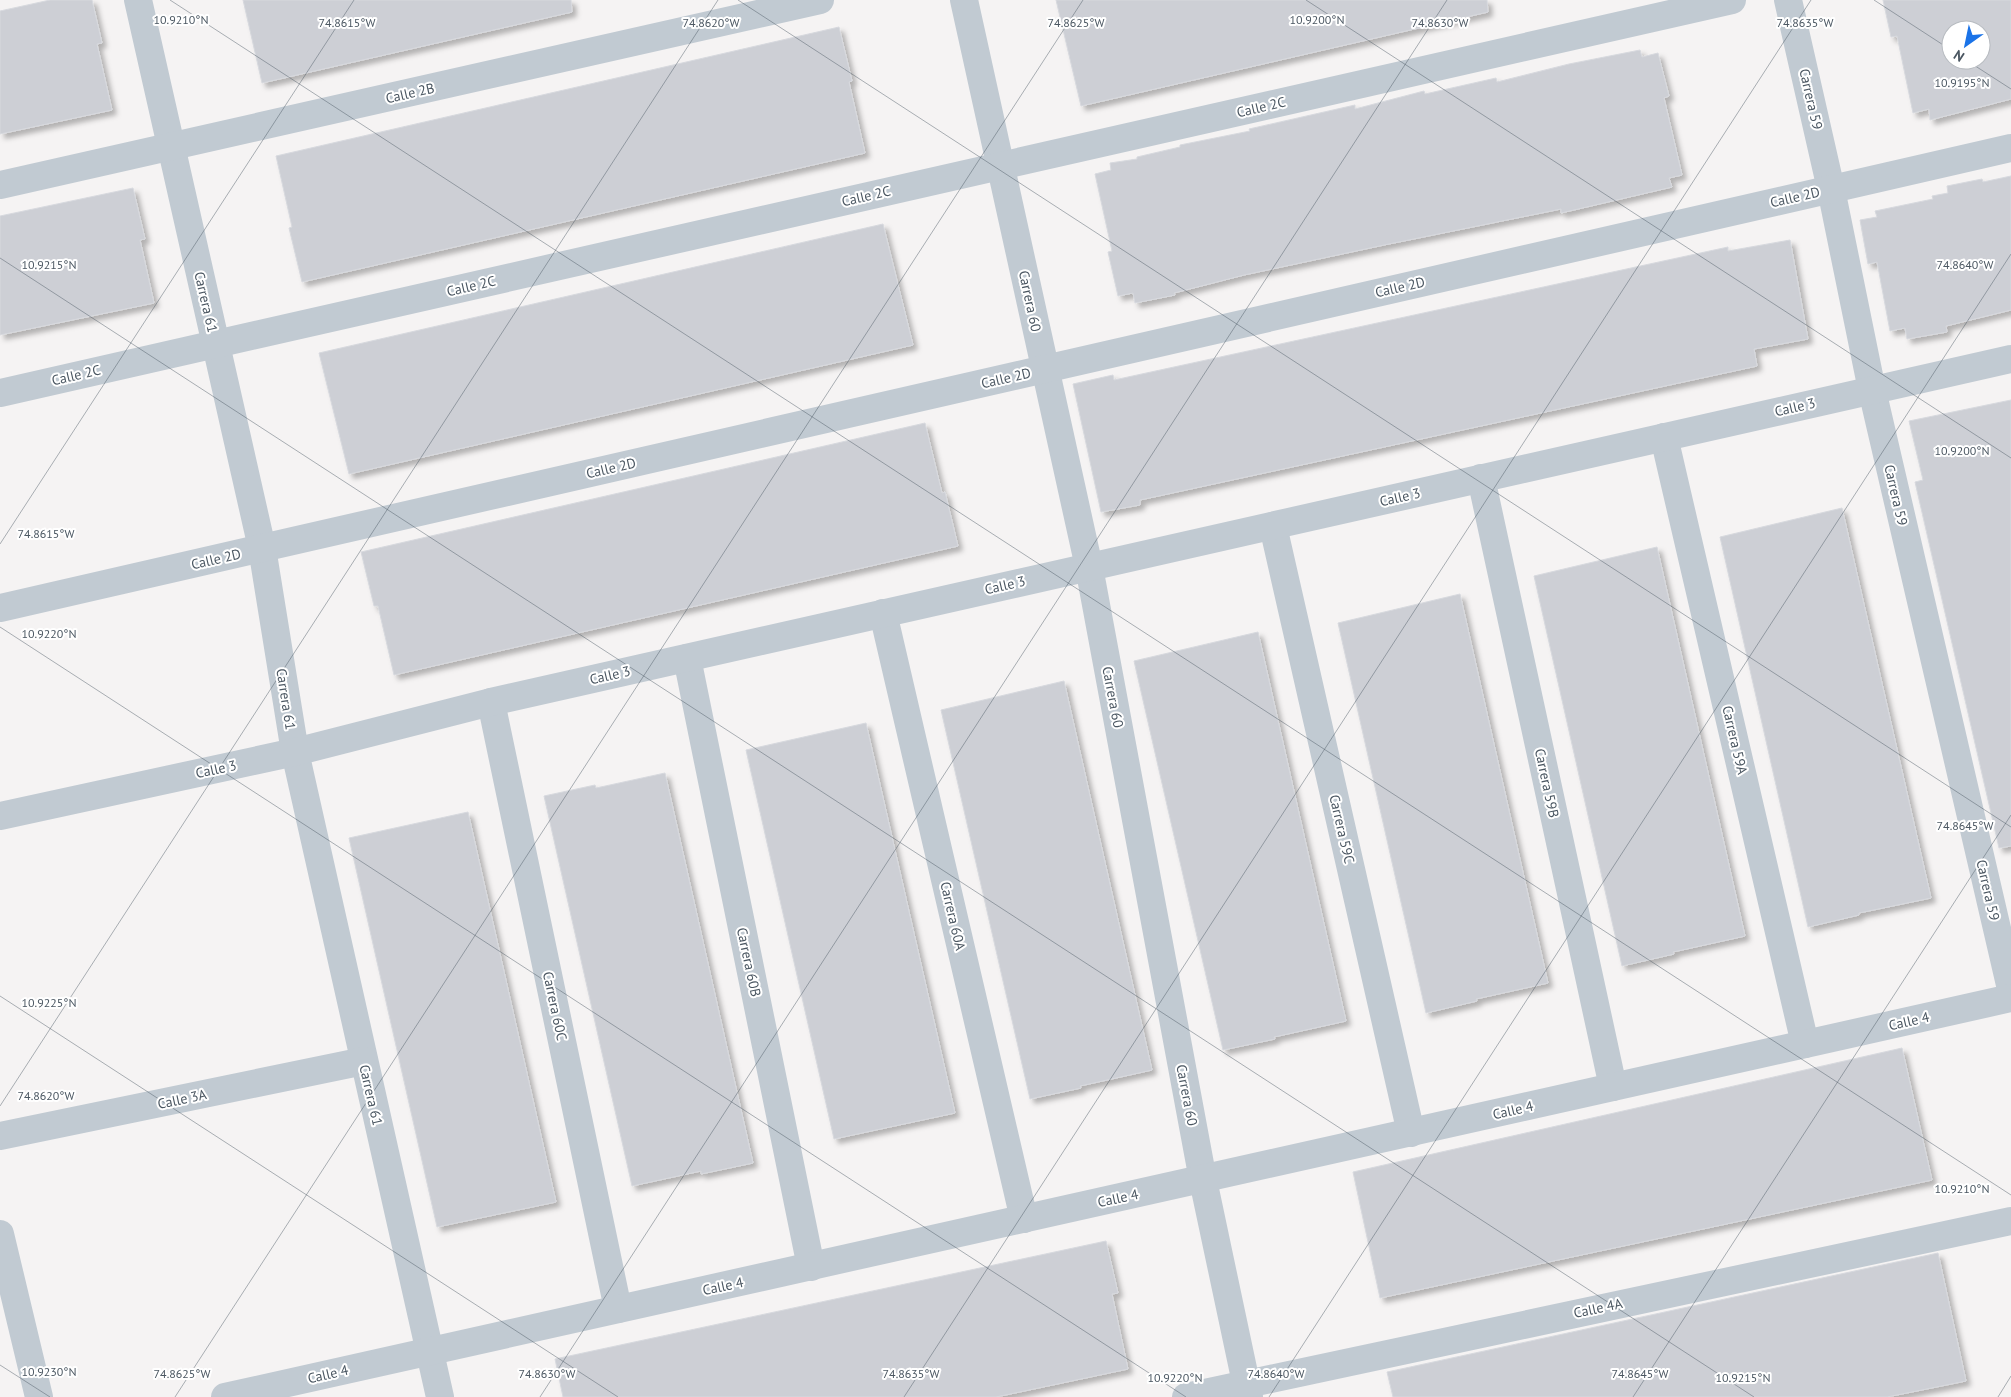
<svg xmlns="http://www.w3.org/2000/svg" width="2011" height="1397" font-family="'PT Sans',sans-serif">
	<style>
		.building { fill: #cdcfd5; stroke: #d7d9de; fill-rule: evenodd; filter: url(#shadow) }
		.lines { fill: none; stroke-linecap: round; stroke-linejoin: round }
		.minor { stroke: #c1cad2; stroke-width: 28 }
		.ticks { fill: none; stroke: #4a5661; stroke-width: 1; stroke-opacity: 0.45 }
		.labels { text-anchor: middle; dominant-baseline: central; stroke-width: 4; stroke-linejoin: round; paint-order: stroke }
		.street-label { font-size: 14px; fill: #4a5661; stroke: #fff }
		.ticks-label { font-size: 12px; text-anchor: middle; fill: #4a5661; stroke: #fff; stroke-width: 4; stroke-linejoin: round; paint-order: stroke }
	</style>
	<defs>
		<filter id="shadow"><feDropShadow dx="4.5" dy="4.5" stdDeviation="2.5" flood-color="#0004"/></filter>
	</defs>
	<rect width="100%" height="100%" fill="#f5f3f3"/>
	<!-- building -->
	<g class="building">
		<polygon points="50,0 92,0 102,43 97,44 112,110 0,134 0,11"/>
		<polygon points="243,0 571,0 572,12 262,83"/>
		<polygon points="1056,0 1487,0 1488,12 1081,106"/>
		<path d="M1883 0H2011V99L1930 120 1929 109 1913 113 1897 36 1891 37ZM1951 30H1981V60H1951Z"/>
		<polygon points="839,27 852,81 849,82 865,153 302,282 289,228 292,227 276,156"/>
		<polygon points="1640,50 1642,57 1658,53 1669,96 1664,98 1682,175 1669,178 1672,187 1561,213 1561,209 1384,245 1244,275 1174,293 1175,295 1135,303 1133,293 1118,296 1108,252 1112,251 1095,174 1111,170 1110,163 1137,159 1137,157 1180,147 1180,145 1250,131 1249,129 1355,105 1355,109 1424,91 1425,94 1496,78 1497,82 1569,64"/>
		<polygon points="2011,176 2011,310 1946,326 1947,332 1907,339 1905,328 1890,331 1877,262 1868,264 1860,220 1877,217 1875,211 1933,199 1932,196 1948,193 1947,186 1982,179 1983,182"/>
		<polygon points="133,188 145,239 140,240 154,303 0,335 0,216"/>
		<polygon points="883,224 913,345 349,474 319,353"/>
		<polygon points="1790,240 1808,339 1754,349 1757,366 1140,500 1140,505 1101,512 1073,384 1113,375 1114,380 1728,247 1728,251"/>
		<polygon points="2011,400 2011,846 1999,848 1915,482 1923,480 1909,421"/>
		<polygon points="925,423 942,493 945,492 958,546 394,675 378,606 374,606 361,552"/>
		<polygon points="1842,508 1931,898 1859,913 1859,915 1808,927 1720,537"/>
		<polygon points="1657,547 1745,936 1673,952 1674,954 1622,966 1534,576"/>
		<polygon points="1460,594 1548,983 1476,999 1477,1001 1426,1013 1338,623"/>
		<polygon points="1258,632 1346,1021 1274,1037 1275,1039 1223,1050 1134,661"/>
		<polygon points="1064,681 1152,1070 1080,1086 1081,1088 1030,1099 941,710"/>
		<polygon points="866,723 955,1113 834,1139 746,750"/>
		<polygon points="665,773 753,1163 701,1174 701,1171 632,1186 544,796 595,785 596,788"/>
		<polygon points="468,812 556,1202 437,1227 349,838"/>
		<polygon points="1902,1048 1932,1180 1380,1298 1353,1172"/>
		<polygon points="1106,1241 1118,1293 1112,1294 1128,1369 996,1397 563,1397 555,1359"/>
		<polygon points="1938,1253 1966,1381 1887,1397 1393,1397 1387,1372"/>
	</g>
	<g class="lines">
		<!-- minor -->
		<g class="minor">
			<polyline points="138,0 262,548 295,752 440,1397"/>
			<polyline points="964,0 1089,567 1203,1180 1249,1397"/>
			<polyline points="1788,0 1831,189 1872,390 2011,989"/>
			<polyline points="0,185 820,0"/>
			<polyline points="0,393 1732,0"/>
			<polyline points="1664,437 1805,1044"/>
			<polyline points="1481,478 1613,1087"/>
			<polyline points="1273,526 1411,1133"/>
			<polyline points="0,608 2011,148"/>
			<polyline points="883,613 1024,1219"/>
			<polyline points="687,658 811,1267"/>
			<polyline points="491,702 618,1309"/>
			<polyline points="0,816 295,752 491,702 2011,359"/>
			<polyline points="0,1136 364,1061"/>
			<polyline points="0,1234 39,1397"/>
			<polyline points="225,1397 2011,998"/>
			<polyline points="1186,1397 2011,1221"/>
		</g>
	</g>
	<!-- ticks -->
	<path class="ticks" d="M170 0 2011 1195M738 0 2011 827M1306 0 2011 458M1874 0 1951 50M1966 60 2011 89M0 258 1754 1397M0 544 354 0M0 627 1186 1397M0 996 618 1397M0 1106 718 0M0 1365 50 1397M175 1397 1083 0M540 1397 1447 0M904 1397 1811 0M1269 1397 2011 254M1633 1397 2011 815M1998 1397 2011 1376"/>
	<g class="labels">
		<!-- street labels -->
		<g class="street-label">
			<text transform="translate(410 93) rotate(-13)">Calle 2B</text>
			<text transform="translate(1811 99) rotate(77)">Carrera 59</text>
			<text transform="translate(1261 107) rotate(-13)">Calle 2C</text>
			<text transform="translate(866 196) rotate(-13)">Calle 2C</text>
			<text transform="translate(1795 197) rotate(-13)">Calle 2D</text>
			<text transform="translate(471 286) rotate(-13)">Calle 2C</text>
			<text transform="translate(1400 287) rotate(-13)">Calle 2D</text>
			<text transform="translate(1030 301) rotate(78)">Carrera 60</text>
			<text transform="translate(206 302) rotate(77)">Carrera 61</text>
			<text transform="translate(76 375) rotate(-13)">Calle 2C</text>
			<text transform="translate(1006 378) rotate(-13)">Calle 2D</text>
			<text transform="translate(1795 407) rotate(-13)">Calle 3</text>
			<text transform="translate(611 468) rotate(-13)">Calle 2D</text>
			<text transform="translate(1896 495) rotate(77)">Carrera 59</text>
			<text transform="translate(1400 497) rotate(-13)">Calle 3</text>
			<text transform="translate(216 559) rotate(-13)">Calle 2D</text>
			<text transform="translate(1005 585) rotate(-13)">Calle 3</text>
			<text transform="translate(610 675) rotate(-13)">Calle 3</text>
			<text transform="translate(1113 697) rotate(79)">Carrera 60</text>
			<text transform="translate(286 699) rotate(81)">Carrera 61</text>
			<text transform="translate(1735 740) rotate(77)">Carrera 59A</text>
			<text transform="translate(216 769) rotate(-12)">Calle 3</text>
			<text transform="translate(1547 783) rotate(78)">Carrera 59B</text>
			<text transform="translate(1342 829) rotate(77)">Carrera 59C</text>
			<text transform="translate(1988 890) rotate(77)">Carrera 59</text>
			<text transform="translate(953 916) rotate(77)">Carrera 60A</text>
			<text transform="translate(749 962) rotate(78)">Carrera 60B</text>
			<text transform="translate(555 1006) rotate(78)">Carrera 60C</text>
			<text transform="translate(1909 1021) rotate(-13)">Calle 4</text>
			<text transform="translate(371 1095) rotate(77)">Carrera 61</text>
			<text transform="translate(1187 1095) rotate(79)">Carrera 60</text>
			<text transform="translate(182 1099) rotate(-12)">Calle 3A</text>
			<text transform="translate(1513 1110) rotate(-13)">Calle 4</text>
			<text transform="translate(1118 1198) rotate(-12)">Calle 4</text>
			<text transform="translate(723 1286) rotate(-12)">Calle 4</text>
			<text transform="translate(1598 1308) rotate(-12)">Calle 4A</text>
			<text transform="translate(328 1374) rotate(-13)">Calle 4</text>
		</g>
	</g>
	<g class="ticks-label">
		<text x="181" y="24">10.9210°N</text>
		<text x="1317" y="24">10.9200°N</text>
		<text x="1076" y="27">74.8625°W</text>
		<text x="1440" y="27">74.8630°W</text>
		<text x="1805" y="27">74.8635°W</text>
		<text x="347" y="27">74.8615°W</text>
		<text x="711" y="27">74.8620°W</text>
		<text x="1962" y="87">10.9195°N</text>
		<text x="1965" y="269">74.8640°W</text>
		<text x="49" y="269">10.9215°N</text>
		<text x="1962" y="455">10.9200°N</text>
		<text x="46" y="538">74.8615°W</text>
		<text x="49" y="638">10.9220°N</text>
		<text x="1965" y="830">74.8645°W</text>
		<text x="49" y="1007">10.9225°N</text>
		<text x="46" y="1100">74.8620°W</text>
		<text x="1962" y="1193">10.9210°N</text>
		<text x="49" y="1376">10.9230°N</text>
		<text x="182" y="1378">74.8625°W</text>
		<text x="547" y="1378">74.8630°W</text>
		<text x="911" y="1378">74.8635°W</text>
		<text x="1276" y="1378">74.8640°W</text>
		<text x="1640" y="1378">74.8645°W</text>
		<text x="1175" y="1382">10.9220°N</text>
		<text x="1743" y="1382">10.9215°N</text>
	</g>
	<!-- north arrow -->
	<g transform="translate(1966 45) rotate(213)"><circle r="24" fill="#ffffff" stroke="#b7bbc0"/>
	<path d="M0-4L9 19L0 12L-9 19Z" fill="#1a73e8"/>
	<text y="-8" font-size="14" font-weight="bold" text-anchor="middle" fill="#4a5661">N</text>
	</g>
</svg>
